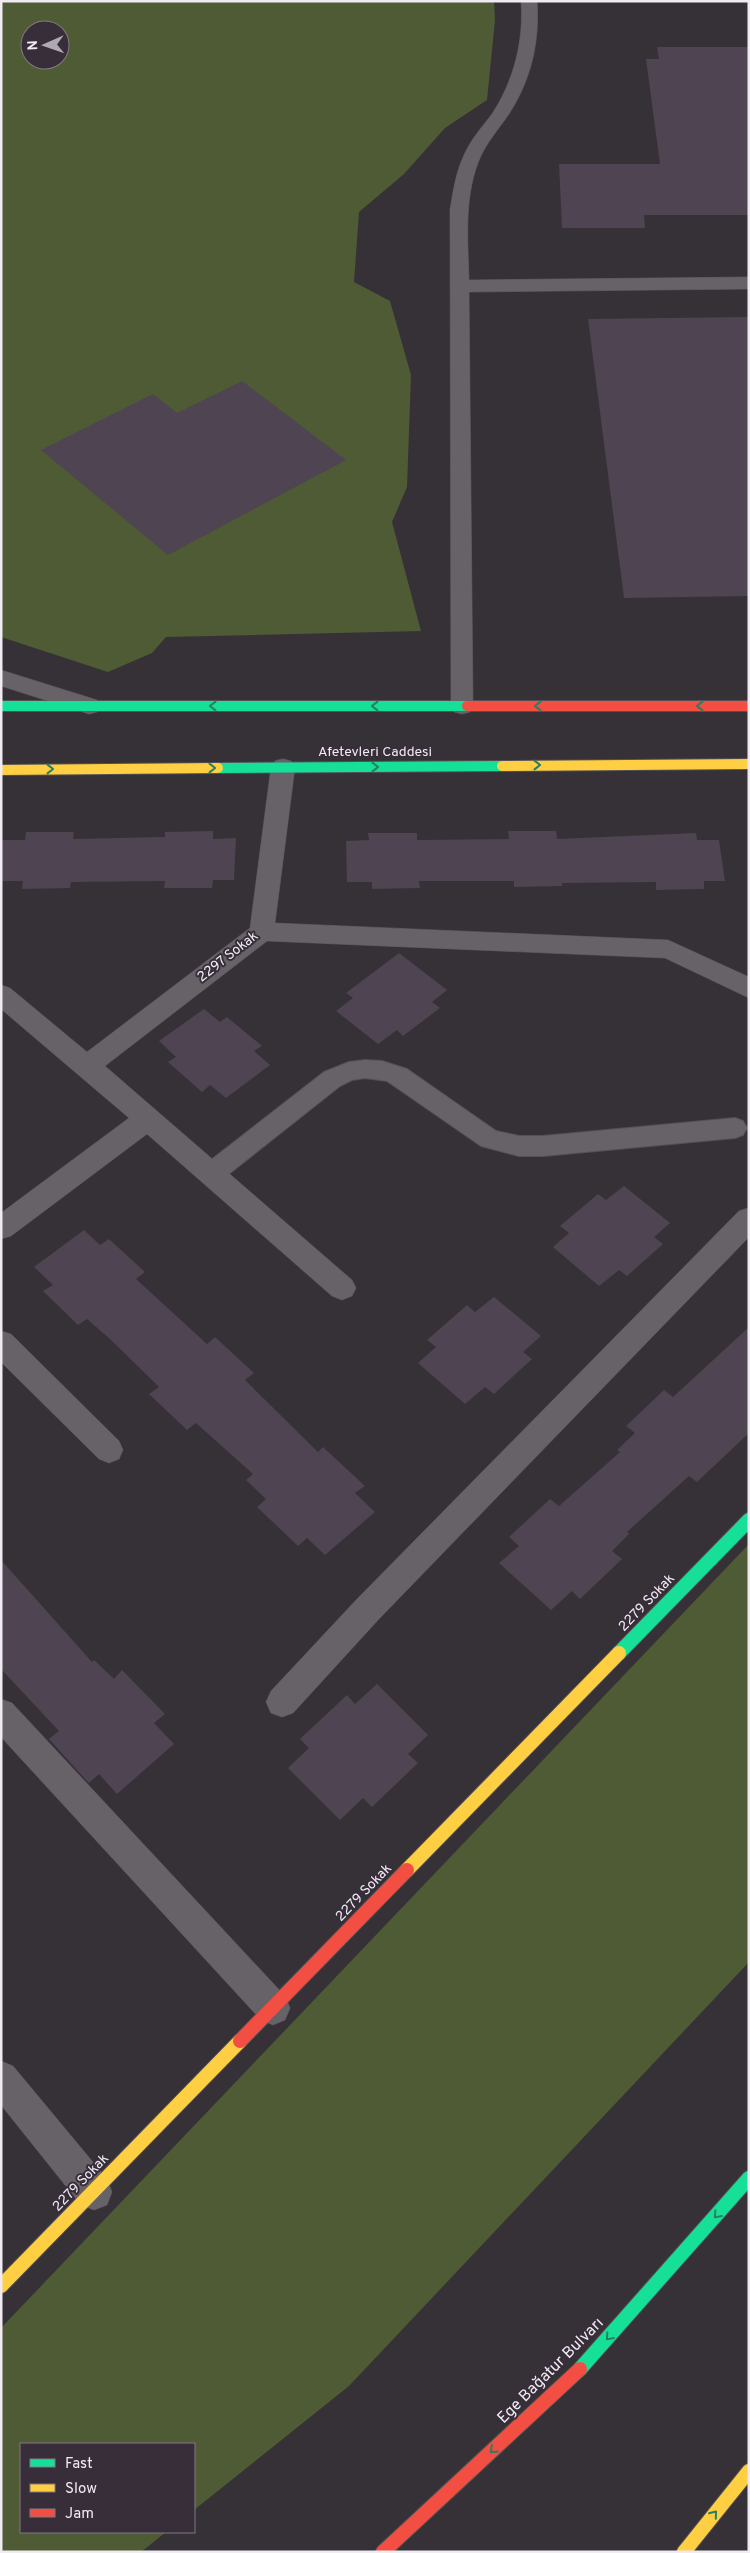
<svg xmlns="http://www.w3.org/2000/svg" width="750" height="2553" font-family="Overpass,sans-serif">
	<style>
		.green { fill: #4e5b35; fill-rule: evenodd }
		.building { fill: #4e4452 }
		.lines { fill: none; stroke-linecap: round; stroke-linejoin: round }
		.lane-casing { stroke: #545055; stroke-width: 2 }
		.street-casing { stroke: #545055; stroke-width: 1 }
		.fast-far1-casing { stroke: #545055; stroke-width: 12 }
		.fast-casing { stroke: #545055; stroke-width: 16 }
		.slow-far1-casing { stroke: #545055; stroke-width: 12 }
		.slow-casing { stroke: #545055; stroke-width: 16 }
		.jam-far1-casing { stroke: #545055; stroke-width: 12 }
		.jam-casing { stroke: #545055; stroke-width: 16 }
		.lane { fill: #666267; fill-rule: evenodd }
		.street { fill: #666267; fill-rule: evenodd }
		.fast-far1 { stroke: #16e098; stroke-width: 10 }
		.fast { stroke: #16e098; stroke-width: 14 }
		.slow-far1 { stroke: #ffcf43; stroke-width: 10 }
		.slow { stroke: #ffcf43; stroke-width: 14 }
		.jam-far1 { stroke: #f24e42; stroke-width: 10 }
		.jam { stroke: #f24e42; stroke-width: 14 }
		.oneway { stroke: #287e64 }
		.labels { text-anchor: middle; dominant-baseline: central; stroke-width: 4; stroke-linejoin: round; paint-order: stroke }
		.street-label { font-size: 14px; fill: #f0eaf3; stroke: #372e3a }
		.near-street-label { font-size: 16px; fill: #f0eaf3; stroke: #372e3a }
	</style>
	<rect width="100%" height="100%" fill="#363137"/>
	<!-- green -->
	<g class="green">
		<path d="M1 1H494L495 20 487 100 445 128 404 174 359 212 354 282 390 301 411 375 407 487 392 522 421 631 166 637 152 653 108 672 1 637ZM30 30H60V60H30Z"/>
		<polygon points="749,1544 749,1962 349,2386 194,2510 194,2444 21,2444 21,2532 166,2532 141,2552 1,2552 1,2328"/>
	</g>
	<!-- building -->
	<g class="building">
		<polygon points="657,47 749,47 749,215 644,215 645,228 562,228 559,164 660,164 646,59 659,59"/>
		<polygon points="749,317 749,596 624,598 588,319"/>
		<polygon points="242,381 346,460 168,555 41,450 153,394 177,413"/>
		<polygon points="213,831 213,839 236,838 234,880 213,880 212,888 164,888 165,881 71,882 70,888 22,889 23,881 1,881 1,840 25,840 26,832 74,832 73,839 165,837 165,832"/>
		<polygon points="508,831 556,831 557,839 696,833 697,840 719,840 725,881 704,881 704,889 656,890 656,882 562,883 562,886 514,887 514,881 419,881 420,888 372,889 372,882 347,882 346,841 369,840 368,833 417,833 417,840 509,839"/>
		<polygon points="399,953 447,990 432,1002 440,1008 403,1036 397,1030 378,1044 336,1011 353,998 346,993"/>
		<polygon points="204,1009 220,1022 227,1017 262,1046 254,1051 270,1065 226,1098 210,1085 202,1092 168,1062 176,1057 159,1041"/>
		<polygon points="624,1186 670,1223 654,1237 663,1244 627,1276 619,1270 599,1286 553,1247 569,1233 560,1226 598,1194 606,1200"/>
		<polygon points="84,1230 100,1245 109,1239 145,1272 136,1279 207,1344 215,1337 254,1373 245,1380 318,1452 323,1447 365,1486 355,1493 375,1512 325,1555 307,1538 298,1546 257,1507 266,1499 246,1480 253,1474 196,1423 187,1430 149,1394 159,1387 111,1340 87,1319 78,1325 43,1291 53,1285 34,1267"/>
		<polygon points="494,1297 541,1336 523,1352 532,1359 494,1394 485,1387 465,1404 418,1363 436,1347 427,1340 467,1305 475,1312"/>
		<polygon points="749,1327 749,1433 697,1482 689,1476 627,1532 629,1534 612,1551 622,1559 580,1599 572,1591 551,1610 499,1563 519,1546 509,1537 550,1499 559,1506 620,1452 617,1450 635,1433 626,1426 664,1390 673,1397"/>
		<polygon points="1,1560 92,1662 94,1660 114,1679 122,1670 165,1714 154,1723 174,1744 117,1794 99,1774 89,1783 86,1780 49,1739 59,1731 1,1669"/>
		<polygon points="377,1684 428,1735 408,1754 418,1763 372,1807 363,1798 340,1820 288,1768 309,1748 300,1739 347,1695 355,1704"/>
	</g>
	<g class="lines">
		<!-- lane casing -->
		<g class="lane-casing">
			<polygon id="lane" points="365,1060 382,1061 407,1069 496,1131 519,1136 543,1136 735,1118 743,1121 747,1128 743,1135 735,1138 543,1156 519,1156 481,1146 387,1081 365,1078 352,1080 340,1086 220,1181 211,1184 202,1181 199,1174 202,1167 324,1072 349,1062"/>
		</g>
		<!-- street casing -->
		<g class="street-casing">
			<g id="street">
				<path d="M521 1H537C540 42 531 80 509 114 498 130 485 144 478 163 464 200 468 241 469 280L749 277V289L469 292 473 706 470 712 462 714 454 712 451 706 450 210C453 191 456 172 464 155 471 139 482 127 492 114 514 80 524 41 521 1Z"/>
				<polygon points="1,670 97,700 100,706 97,712 89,714 1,686"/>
				<polygon points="283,759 291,761 295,767 275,923 668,940 749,977 749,998 665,958 267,941 105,1066 352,1280 356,1288 352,1296 342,1300 332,1296 147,1134 11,1236 1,1239 1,1213 129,1118 1,1009 1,985 10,988 87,1052 250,928 271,767 275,761"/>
				<polygon points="749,1208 749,1237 379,1619 293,1713 282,1717 271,1713 266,1702 271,1691 357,1599 739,1211"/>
				<polygon points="1,1331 11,1334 119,1441 123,1450 119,1459 109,1463 99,1459 1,1362"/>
				<polygon points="1,1699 12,1703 285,1996 290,2008 285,2020 273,2025 261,2020 1,1737"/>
				<polygon points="1,2061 13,2066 107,2179 112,2192 107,2205 94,2210 81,2205 1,2105"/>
			</g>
		</g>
		<!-- fast-far1 casing -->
		<g class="fast-far1-casing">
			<g id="fast-far1">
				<polyline points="1,706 467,706"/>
				<polyline points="218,768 502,766"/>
			</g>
		</g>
		<!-- fast casing -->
		<g class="fast-casing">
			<g id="fast">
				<polyline points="619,1653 749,1520"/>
				<polyline points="580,2369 749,2178"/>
			</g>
		</g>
		<!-- slow-far1 casing -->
		<g class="slow-far1-casing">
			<g id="slow-far1">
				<polyline points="502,766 749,764"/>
				<polyline points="1,770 218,768"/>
			</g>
		</g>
		<!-- slow casing -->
		<g class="slow-casing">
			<g id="slow">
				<polyline points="407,1870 619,1653"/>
				<polyline points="1,2286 240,2041"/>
				<polyline points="684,2552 749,2471"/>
			</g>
		</g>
		<!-- jam-far1 casing -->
		<g class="jam-far1-casing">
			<polyline id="jam-far1" points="467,706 749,706"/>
		</g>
		<!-- jam casing -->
		<g class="jam-casing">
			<g id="jam">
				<polyline points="240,2041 407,1870"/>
				<polyline points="383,2552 580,2369"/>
			</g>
		</g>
		<!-- lane -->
		<use href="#lane" class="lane"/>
		<!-- street -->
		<use href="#street" class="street"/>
		<!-- fast-far1 -->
		<use href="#fast-far1" class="fast-far1"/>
		<!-- fast -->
		<use href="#fast" class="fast"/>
		<!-- slow-far1 -->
		<use href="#slow-far1" class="slow-far1"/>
		<!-- slow -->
		<use href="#slow" class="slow"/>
		<!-- jam-far1 -->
		<use href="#jam-far1" class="jam-far1"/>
		<!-- jam -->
		<use href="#jam" class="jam"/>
	</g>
	<!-- one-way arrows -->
	<defs><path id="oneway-chevron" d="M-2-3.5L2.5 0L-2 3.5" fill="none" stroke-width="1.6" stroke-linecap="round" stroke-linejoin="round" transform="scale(1.25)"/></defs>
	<g class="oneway">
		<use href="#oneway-chevron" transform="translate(213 706) rotate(-180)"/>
		<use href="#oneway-chevron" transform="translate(375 706) rotate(-180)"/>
		<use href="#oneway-chevron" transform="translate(538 706) rotate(180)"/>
		<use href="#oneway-chevron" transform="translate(700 706) rotate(180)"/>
		<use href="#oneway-chevron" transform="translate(537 765)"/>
		<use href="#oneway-chevron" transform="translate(375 767)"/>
		<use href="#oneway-chevron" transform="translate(212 768)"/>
		<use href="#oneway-chevron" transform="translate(50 769)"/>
		<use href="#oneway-chevron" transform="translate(717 2215) rotate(131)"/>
		<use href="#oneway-chevron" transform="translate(609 2337) rotate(131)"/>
		<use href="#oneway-chevron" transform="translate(493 2450) rotate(137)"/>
		<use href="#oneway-chevron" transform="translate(714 2514) rotate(-51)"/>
	</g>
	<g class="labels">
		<!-- street labels -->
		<g class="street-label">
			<text x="375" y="752">Afetevleri Caddesi</text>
			<text transform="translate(228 957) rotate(-38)">2297 Sokak</text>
			<text transform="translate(647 1603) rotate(-46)">2279 Sokak</text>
			<text transform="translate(364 1893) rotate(-46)">2279 Sokak</text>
			<text transform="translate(81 2183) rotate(-46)">2279 Sokak</text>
		</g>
		<!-- near-street labels -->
		<g class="near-street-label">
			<text transform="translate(551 2371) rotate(-45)">Ege Bağatur Bulvarı</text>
		</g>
	</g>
	<!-- border -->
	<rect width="750" height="2553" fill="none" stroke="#f0eaf3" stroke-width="5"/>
	<!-- legend -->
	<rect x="20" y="2443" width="175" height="90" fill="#372e3a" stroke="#817984"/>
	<rect x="30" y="2459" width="25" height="8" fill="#16e098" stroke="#817984"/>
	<text x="65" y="2468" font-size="15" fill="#f0eaf3">Fast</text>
	<rect x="30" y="2484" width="25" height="8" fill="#ffcf43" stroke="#817984"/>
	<text x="65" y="2493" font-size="15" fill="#f0eaf3">Slow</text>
	<rect x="30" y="2509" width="25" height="8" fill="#f24e42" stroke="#817984"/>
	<text x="65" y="2518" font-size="15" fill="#f0eaf3">Jam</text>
	<!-- north arrow -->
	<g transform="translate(45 45) rotate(268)"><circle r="24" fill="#372e3a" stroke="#817984"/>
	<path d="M0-4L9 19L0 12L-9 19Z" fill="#afa9b1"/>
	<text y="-8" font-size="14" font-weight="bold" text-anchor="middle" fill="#f0eaf3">N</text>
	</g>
</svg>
